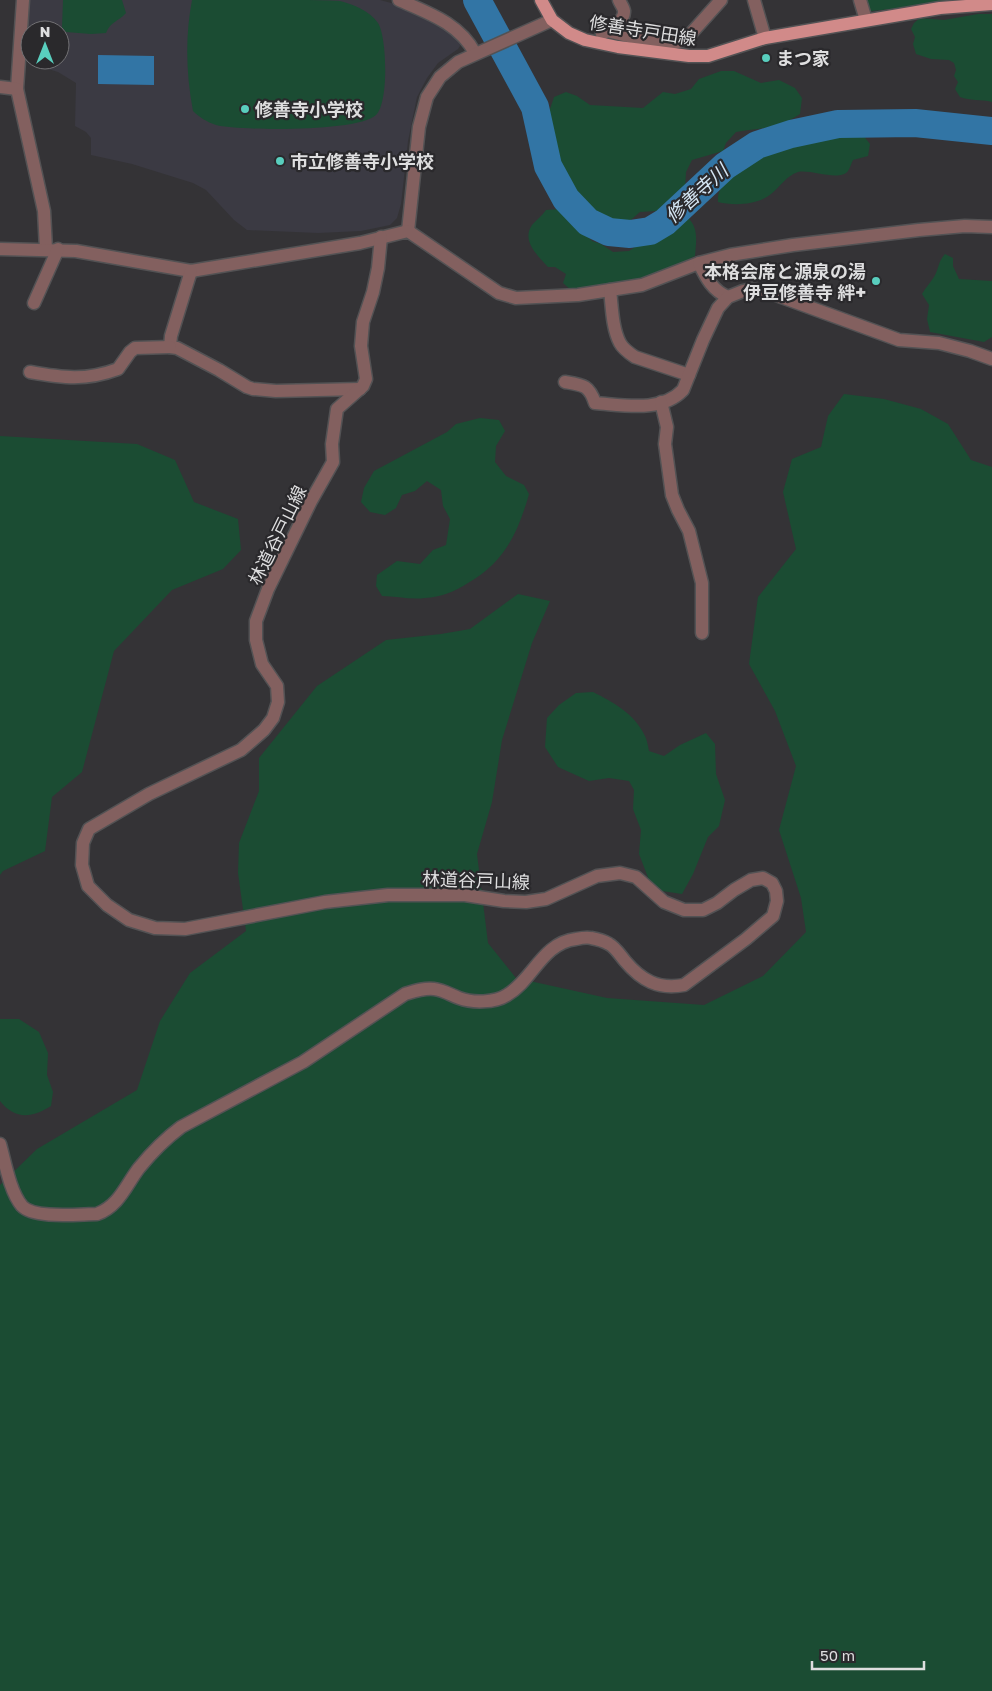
<svg xmlns="http://www.w3.org/2000/svg" width="992" height="1691" font-family="'Golos Text','Noto Sans JP',sans-serif">
	<style>
		.built { fill: #3b3a43; fill-rule: evenodd }
		.green { fill: #1b4c33 }
		.water { fill: #3275a5 }
		.lines { fill: none; stroke-linecap: round; stroke-linejoin: round }
		.river { stroke: #3275a5; stroke-width: 28 }
		.minor-casing { stroke: #535254; stroke-width: 15 }
		.major-casing { stroke: #535254; stroke-width: 15 }
		.minor { stroke: #83605f; stroke-width: 12 }
		.major { stroke: #d18a89; stroke-width: 12 }
		.poi-dot { fill: #59cebe; stroke: #2a292c; stroke-width: 2 }
		.labels { text-anchor: middle; dominant-baseline: central; stroke-width: 4.5; stroke-linejoin: round; paint-order: stroke }
		.street-label { font-size: 18px; fill: #dededf; stroke: #2a292c }
		.poi-label { font-size: 18px; font-weight: bold; fill: #dededf; stroke: #2a292c; text-anchor: start }
		.water-label { font-size: 19px; font-style: italic; fill: #d5e6f4; stroke: #2a292c }
	</style>
	<rect width="100%" height="100%" fill="#343336"/>
	<!-- built -->
	<path class="built" d="M29 0H380L406 7 443 23 459 41 460 46 458 49 438 63 427 78 417 97 408 141 401 204 397 218 390 225 361 231 318 233 247 230 234 220 206 190 193 183 132 164 91 155V138L86 132 75 126 76 83 58 72 29 63 27 59 26 44ZM30 30H60V60H30Z"/>
	<!-- green -->
	<g class="green">
		<path d="M63 0H122L126 13C118 22 111 21 106 33L91 34 66 32 62 27Z"/>
		<path d="M192 0C227 0 262 0 298 0 311 0 327 0 340 1 354 5 369 10 378 23 387 37 389 103 376 115 359 132 241 131 216 125 207 122 199 117 193 111 186 74 185 37 192 0Z"/>
		<polygon points="863,0 963,0 914,7 871,11 865,7"/>
		<path d="M978 14H992V102C981 99 970 101 960 97L955 89 958 82 954 76 956 70 954 63 949 60 931 59 916 54 913 44 915 37 911 29 914 23 920 18 944 20Z"/>
		<path d="M721 71H734L761 83 779 80 795 88 802 98 800 114C777 129 762 128 736 132L726 143 723 151 692 160 686 172 685 189 681 197 673 205 656 211 640 212 626 224 600 218 591 213 565 184 552 147 548 115 554 97 566 92 577 96 590 105 643 108 663 92 675 94 691 89 699 79Z"/>
		<path d="M839 133 863 135 870 144 868 156 853 160C851 164 850 168 848 171 839 182 811 169 798 172 786 176 780 187 771 194 758 205 734 206 718 202 717 187 728 180 739 172 743 169 745 163 749 160 754 157 763 157 768 155 786 148 808 133 828 139Z"/>
		<path d="M559 209 580 223 584 233 592 241 601 244 613 252 629 251 644 241 667 234 676 224 688 218C699 228 696 242 695 256L657 275 629 282 571 290 563 283 566 274 555 267H548C538 256 521 241 532 225 536 220 542 216 546 210Z"/>
		<path d="M945 254 953 258V266L959 279 992 281V337L984 342 930 332 927 319 929 305 922 294C926 287 930 283 934 277 939 269 938 261 945 254Z"/>
		<polygon points="844,394 884,399 921,409 948,424 971,460 992,467 992,1691 0,1691 0,1185 37,1149 137,1090 160,1021 190,973 246,931 238,873 239,843 259,791 259,758 317,686 386,640 441,634 470,629 518,594 550,601 532,643 502,740 492,802 477,854 488,943 516,978 607,998 704,1005 763,976 806,932 801,898 779,830 796,766 775,711 749,664 758,597 796,549 783,492 792,459 821,447 828,416"/>
		<path d="M480 418 499 420 505 431 496 446 495 462 506 476 524 485 529 494C518 533 504 563 468 583 454 592 441 597 425 598 411 600 396 596 382 596L376 586 377 575 397 561 420 564 433 550 446 545 450 519 443 506 441 490 427 481 415 491 402 495 396 508 385 515 370 512 361 502 364 488 374 471 447 432 456 424Z"/>
		<polygon points="0,436 137,444 175,460 194,502 238,519 241,550 223,569 172,590 114,651 82,772 52,797 45,851 3,871 0,875"/>
		<path d="M593 692C613 702 635 714 645 736 647 740 648 746 649 751L664 756 680 745 706 733 715 744 716 774 725 800 719 826 708 837 693 874 682 894 662 891 649 880 639 854 641 830 633 809 634 790 629 781 609 778 589 781 558 767 545 747 547 718 559 705 576 693Z"/>
		<path d="M0 1019H19L39 1032 48 1053 47 1075 53 1092 51 1106C32 1118 15 1120 0 1101Z"/>
	</g>
	<!-- water -->
	<polygon class="water" points="98,55 154,56 154,85 98,84"/>
	<g class="lines">
		<!-- river -->
		<polyline class="river" points="477,0 535,107 548,166 566,199 588,222 609,232 630,234 650,231 665,222 725,166 757,145 791,134 838,124 915,123 992,131"/>
		<!-- minor casing -->
		<g class="minor-casing">
			<g id="minor">
				<polyline points="23,0 17,89 44,211 46,249"/>
				<path d="M399 0C428 13 459 23 475 53"/>
				<polyline points="754,0 765,38"/>
				<polyline points="860,0 866,20"/>
				<polyline points="607,31 656,43 670,44 678,42 687,38 721,0"/>
				<path d="M602 34C609 30 625 21 624 11 624 8 620 3 619 0"/>
				<polyline points="0,87 17,89"/>
				<polyline points="408,231 419,127 427,97 440,77 458,62 552,20"/>
				<polyline points="0,249 76,251 191,271 360,243 408,231 499,293 516,298 578,295 642,285 699,263 730,255 793,245 919,230 965,226 992,227"/>
				<path d="M699 263C706 278 713 291 728 297"/>
				<polyline points="191,271 171,336 170,347 177,348 219,370 247,387 253,389 276,391 360,389"/>
				<path d="M610 290C612 306 612 328 620 343 623 349 629 353 635 357L689 375"/>
				<polyline points="34,303 58,249"/>
				<path d="M30 372C63 378 86 381 118 369L130 352 135 348 170 347"/>
				<path d="M565 382C583 385 589 385 595 403 624 405 661 413 683 390L703 340 718 308 728 297 743 291 752 289 776 295 899 340 939 343 970 351 992 359"/>
				<polyline points="661,402 667,427 665,444 672,495 678,510 689,531 702,583 702,633"/>
				<path d="M0 1144C5 1162 10 1192 22 1206 34 1219 79 1214 97 1214 119 1206 126 1185 139 1168 152 1152 165 1139 181 1127L303 1062 405 994C415 991 423 988 434 989 443 990 451 995 459 998 472 1003 495 1003 507 995 533 980 542 943 576 939 581 938 587 937 591 938 597 939 604 941 609 944 615 947 620 955 625 961 641 980 658 990 684 985L746 939 773 916 777 901 776 891 772 883 763 878 751 880 734 890 717 903 703 910H684L664 902 636 877 620 873 597 876 546 899 526 902 504 901 465 895H388L325 902 185 929 155 928 129 920 107 905 88 886 82 865 83 843 89 829 149 794 241 750 264 730 273 718 278 702 277 686 262 664 256 640V621L268 589 311 501 333 462 332 444 337 409 363 386 366 379 361 346 363 322 373 292 378 268 381 237"/>
			</g>
		</g>
		<!-- major casing -->
		<g class="major-casing">
			<polyline id="major" points="541,0 552,20 569,33 585,40 618,47 689,56 708,56 765,38 940,8 992,4"/>
		</g>
		<!-- minor -->
		<use href="#minor" class="minor"/>
		<!-- major -->
		<use href="#major" class="major"/>
	</g>
	<!-- markers -->
	<g class="poi-dot">
		<circle cx="766" cy="58" r="5"/>
		<circle cx="245" cy="109" r="5"/>
		<circle cx="280" cy="161" r="5"/>
		<circle cx="876" cy="281" r="5"/>
	</g>
	<g class="labels">
		<!-- street labels -->
		<g class="street-label">
			<text transform="translate(643 30) rotate(9)">修善寺戸田線</text>
			<text transform="translate(277 535) rotate(-64)">林道谷戸山線</text>
			<text transform="translate(476 880) rotate(2)">林道谷戸山線</text>
		</g>
		<!-- poi labels -->
		<g class="poi-label">
			<text x="776" y="58">まつ家</text>
			<text x="255" y="109">修善寺小学校</text>
			<text x="290" y="161">市立修善寺小学校</text>
			<text x="866" y="271" text-anchor="end">本格会席と源泉の湯<tspan x="866" dy="21">伊豆修善寺 絆+</tspan></text>
		</g>
		<!-- water labels -->
		<g class="water-label">
			<text transform="translate(696 193) rotate(-42)">修善寺川</text>
		</g>
	</g>
	<!-- north arrow -->
	<g transform="translate(45 45)"><circle r="24" fill="#2a292c" stroke="#727174"/>
	<path d="M0-4L9 19L0 12L-9 19Z" fill="#59cebe"/>
	<text y="-8" font-size="14" font-weight="bold" text-anchor="middle" fill="#dededf">N</text>
	</g>
	<!-- scale -->
	<path d="M812 1661v8h112v-8" fill="none" stroke="#dededf" stroke-width="2.5"/>
	<text x="820" y="1661" font-size="15" fill="#dededf" stroke="#2a292c" stroke-width="4" paint-order="stroke">50 m</text>
</svg>
